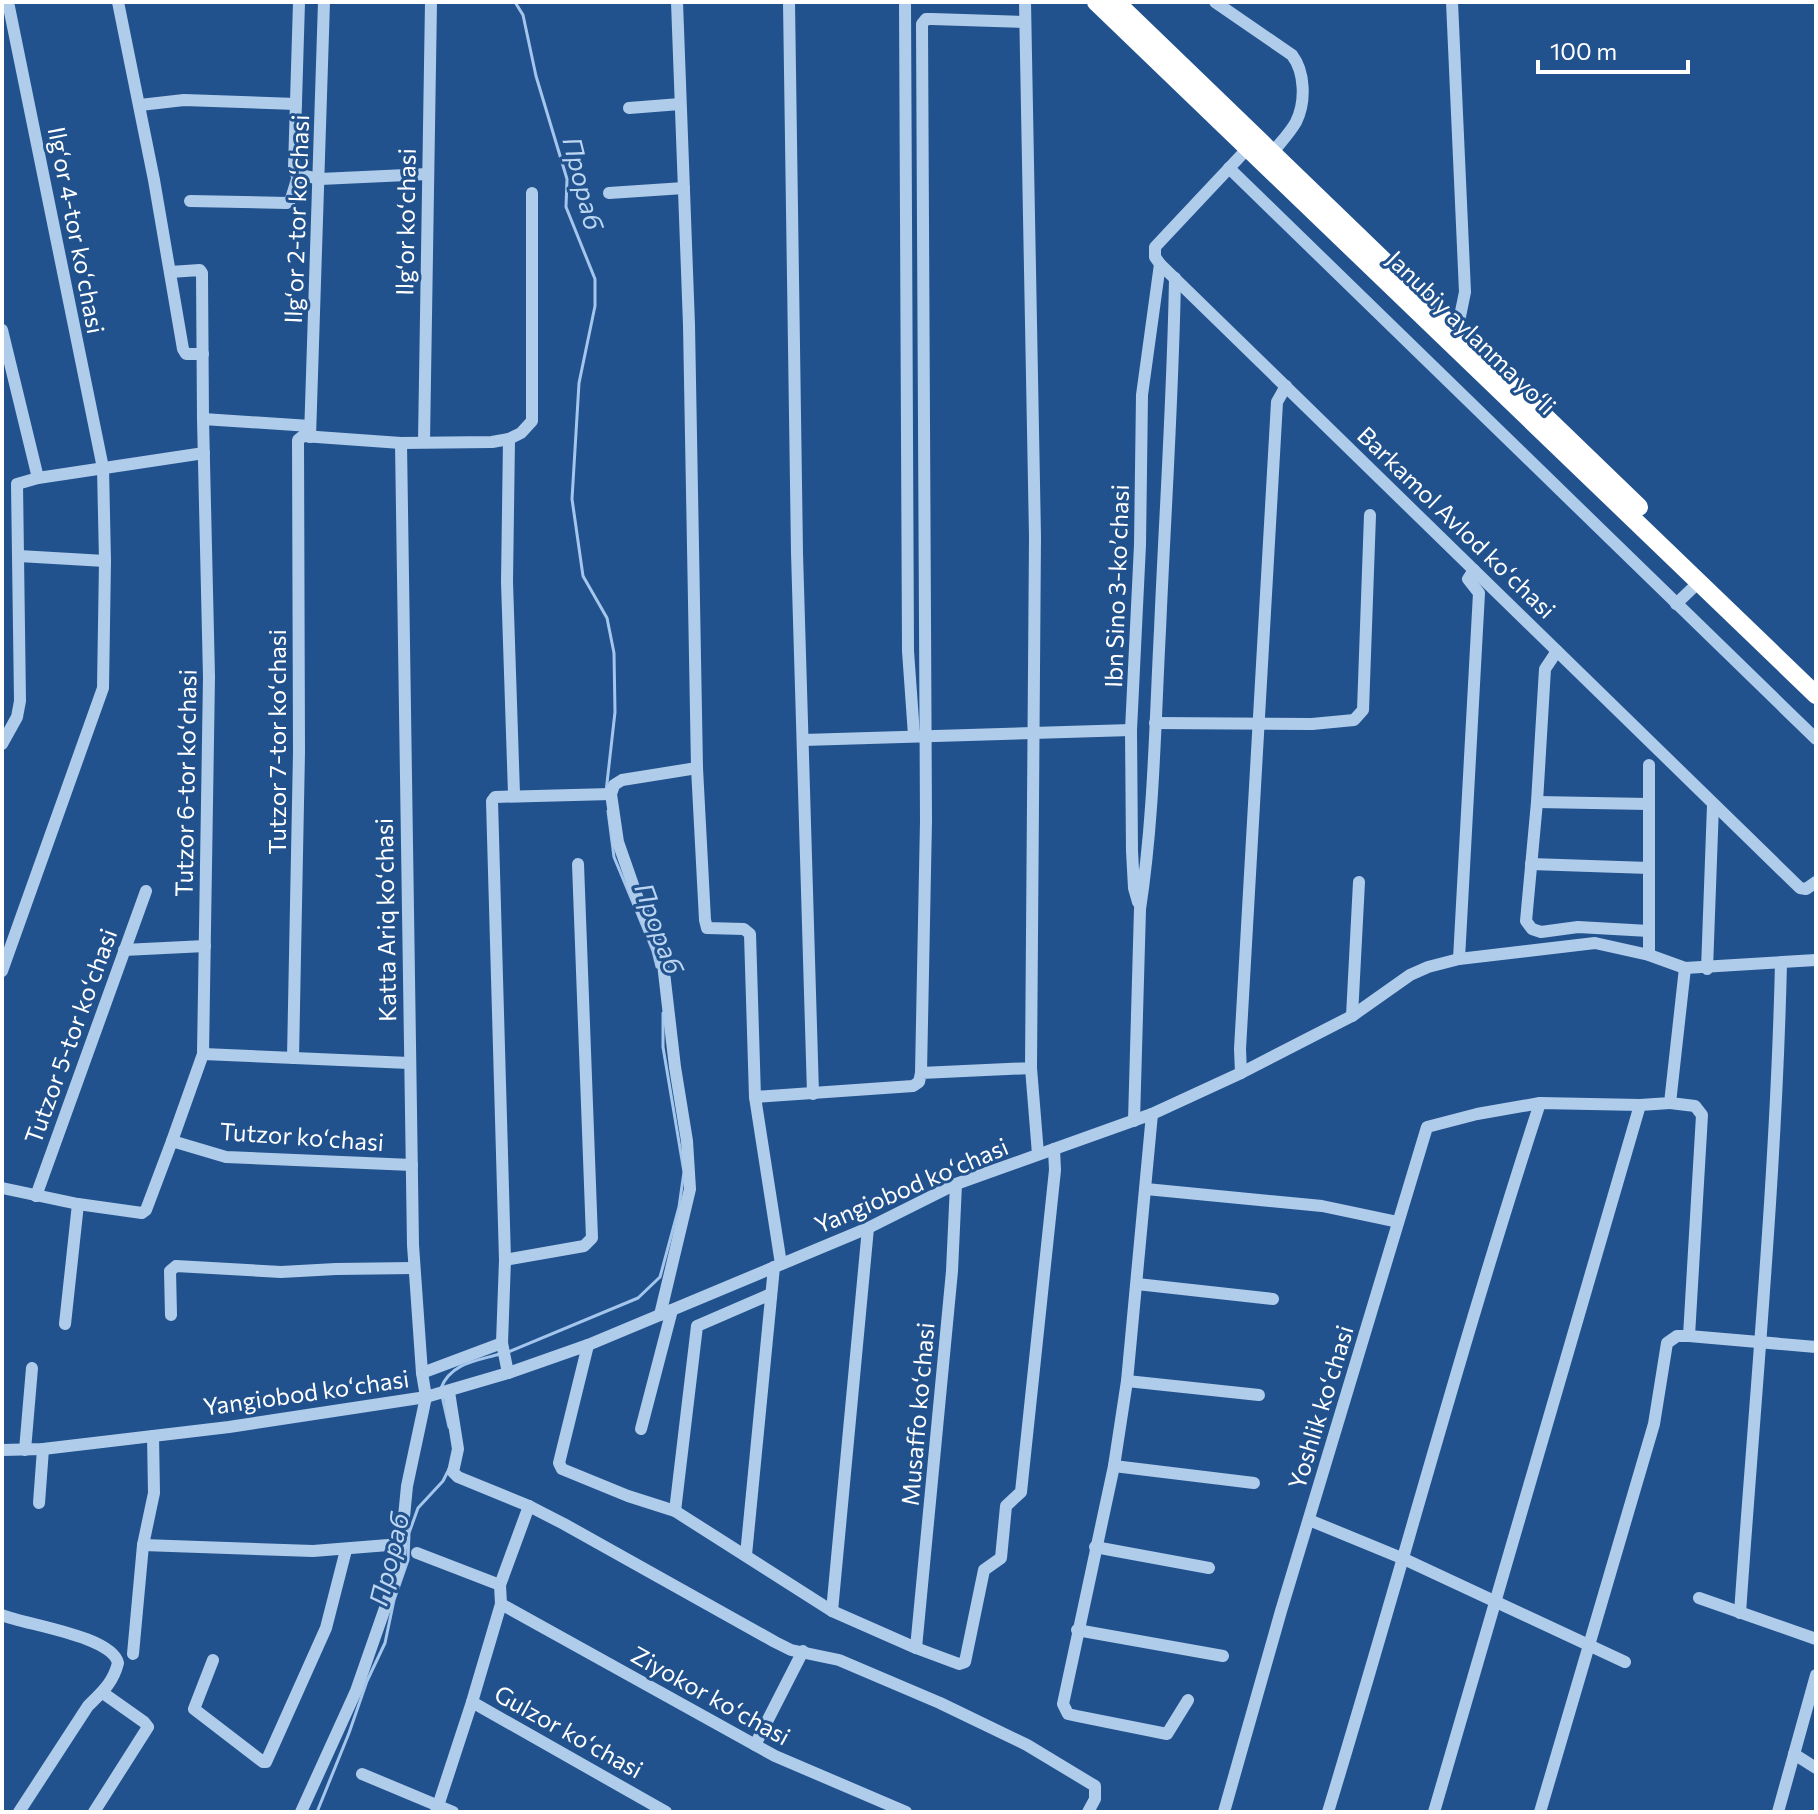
<svg xmlns="http://www.w3.org/2000/svg" width="1818" height="1814" font-family="Commissioner,sans-serif">
	<style>
		.lines { fill: none; stroke-linecap: round; stroke-linejoin: round }
		.stream { stroke: #a4c6ec; stroke-width: 3 }
		.minor { stroke: #b0cceb; stroke-width: 12 }
		.highway { stroke: #fff; stroke-width: 18 }
		.labels { text-anchor: middle; dominant-baseline: central; stroke-width: 6; stroke-linejoin: round; paint-order: stroke }
		.street-label { font-size: 24px; fill: #fff; stroke: #22528d }
		.water-label { font-size: 26px; font-style: italic; fill: #bcd6f2; stroke: #22528d }
	</style>
	<rect width="100%" height="100%" fill="#22528d"/>
	<g class="lines">
		<!-- stream -->
		<g class="stream">
			<polyline points="515,2 523,15 536,76 567,179 566,207 595,279 595,306 579,383 572,499 583,576 607,618 614,653 615,712 606,792"/>
			<polyline points="608,811 614,857 653,951 657,967"/>
			<polyline points="508,1352 638,1298 660,1277 679,1207 684,1172 663,1047 663,1013"/>
			<path d="M441 1388C451 1363 476 1361 500 1354"/>
			<polyline points="442,1396 449,1427"/>
			<polyline points="317,1812 349,1733 367,1681 385,1643 394,1600 408,1560 409,1533 418,1508 443,1481 449,1469"/>
		</g>
		<!-- minor -->
		<g class="minor">
			<polyline points="118,2 154,180 183,349 186,354 203,354"/>
			<polyline points="299,2 294,168 296,174 320,179 428,174"/>
			<polyline points="677,2 689,325 697,768 705,920 707,928 744,929 750,934 755,1097 781,1264"/>
			<polyline points="789,2 797,553 813,1094"/>
			<polyline points="905,2 908,651 914,735"/>
			<path d="M1215 2 1292 55C1305 72 1306 102 1296 122 1290 133 1280 143 1272 153"/>
			<polyline points="1452,2 1465,292 1457,331"/>
			<polyline points="140,105 184,100 296,104"/>
			<polyline points="629,108 680,104"/>
			<polyline points="1248,148 1155,247 1155,257 1160,264 1800,888 1806,889 1816,882"/>
			<polyline points="1229,168 1816,739"/>
			<polyline points="609,193 684,188"/>
			<polyline points="190,201 287,203 291,199 298,176"/>
			<polyline points="170,272 200,270 202,273 203,419 209,677 203,1054 172,1141"/>
			<polyline points="2,330 38,478 17,484 20,701 17,717 2,744"/>
			<polyline points="203,419 310,426"/>
			<polyline points="310,437 324,2"/>
			<polyline points="424,442 431,2"/>
			<polyline points="38,478 204,453"/>
			<polyline points="19,556 105,561"/>
			<polyline points="1676,604 1699,582"/>
			<polyline points="1557,651 1545,669 1537,802 1526,921 1532,929 1541,932 1578,927 1649,931"/>
			<polyline points="1155,723 1312,724 1354,720 1363,710 1370,515"/>
			<polyline points="803,740 1131,730"/>
			<polyline points="1649,765 1649,955"/>
			<polyline points="514,794 507,582 509,439 521,433 532,421 532,193"/>
			<polyline points="1537,802 1648,804"/>
			<polyline points="1531,864 1649,868"/>
			<polyline points="1138,902 1134,888 1132,851 1131,730 1140,545 1142,395 1160,264"/>
			<polyline points="124,950 205,946"/>
			<polyline points="1459,959 1479,593 1468,579 1474,570"/>
			<polyline points="1707,969 1713,805"/>
			<polyline points="2,971 103,688 105,561 103,468 8,2"/>
			<polyline points="1352,1016 1359,882"/>
			<polyline points="203,1054 409,1063"/>
			<polyline points="293,1058 299,752 298,440 303,436 401,443 492,442 509,439"/>
			<polyline points="1031,1068 1038,1154"/>
			<polyline points="921,1073 926,821 922,24 926,19 932,19 1025,22"/>
			<polyline points="1241,1073 1240,1049 1277,402 1286,386"/>
			<polyline points="755,1097 913,1086 919,1082 921,1073 1031,1068 1035,537 1025,2"/>
			<polyline points="1152,1114 1127,1381 1114,1466 1063,1704 1068,1714 1077,1716 1167,1734 1188,1700"/>
			<path d="M1134 1121 1140 909C1154 818 1155 723 1160 630 1165 513 1173 396 1175 278"/>
			<polyline points="2,1188 78,1204 142,1213 146,1210 172,1141 226,1157 412,1165"/>
			<polyline points="1146,1189 1322,1206 1398,1222"/>
			<polyline points="36,1196 146,891"/>
			<polyline points="505,1260 584,1246 592,1238 578,864"/>
			<polyline points="1137,1284 1273,1299"/>
			<polyline points="171,1315 170,1271 176,1266 281,1272 336,1269 414,1268"/>
			<polyline points="660,1315 690,1189 687,1141 675,1067 662,955 640,905 618,842 611,794 614,785 622,780 697,768"/>
			<polyline points="65,1324 78,1204"/>
			<polyline points="1689,1336 1816,1347"/>
			<polyline points="588,1345 559,1463 562,1469 628,1496 675,1511 832,1611 916,1648 959,1664 965,1662 984,1570 1001,1558 1006,1506 1021,1492 1055,1170 1054,1149"/>
			<polyline points="422,1373 502,1343"/>
			<polyline points="508,1373 502,1343 505,1260 492,801 495,797 611,794"/>
			<polyline points="1127,1381 1259,1395"/>
			<polyline points="449,1392 458,1449 453,1472 458,1477 529,1506 564,1524 775,1642 791,1650 839,1660 940,1703 1027,1745 1095,1786 1095,1799 1088,1812"/>
			<polyline points="641,1429 672,1310"/>
			<polyline points="2,1450 43,1449 229,1427 426,1397 508,1373 588,1345 868,1228 956,1184 1152,1114 1241,1073 1352,1016 1410,975 1428,967 1459,959 1595,943 1649,955 1685,968 1816,960"/>
			<polyline points="25,1450 32,1368"/>
			<polyline points="1114,1466 1254,1483"/>
			<polyline points="39,1503 43,1449"/>
			<polyline points="675,1511 697,1326 771,1294"/>
			<polyline points="1309,1520 1404,1559 1625,1662"/>
			<polyline points="143,1545 313,1551 401,1544"/>
			<polyline points="1095,1547 1209,1568"/>
			<polyline points="417,1553 500,1585 501,1604 472,1702"/>
			<polyline points="746,1555 774,1267"/>
			<polyline points="500,1585 529,1506"/>
			<polyline points="1699,1598 1816,1639"/>
			<polyline points="501,1604 775,1756 906,1812"/>
			<polyline points="832,1611 868,1228"/>
			<path d="M1740 1613C1755 1396 1776 1180 1781 963"/>
			<path d="M2 1615C27 1625 112 1636 118 1663 113 1683 102 1692 88 1706L19 1812"/>
			<polyline points="1077,1630 1223,1656"/>
			<polyline points="916,1648 952,1271 956,1184"/>
			<polyline points="133,1654 143,1545 154,1493 153,1436"/>
			<polyline points="213,1660 194,1709 263,1762 266,1762 326,1628 346,1550"/>
			<polyline points="755,1745 803,1651"/>
			<polyline points="1794,1754 1816,1768"/>
			<polyline points="362,1774 453,1812"/>
			<polyline points="94,1812 148,1727 144,1722 103,1693"/>
			<polyline points="301,1812 356,1691 399,1568 407,1486 426,1397 422,1373 413,1245 401,443"/>
			<polyline points="436,1812 472,1702 666,1812"/>
			<polyline points="1224,1812 1281,1611 1427,1127 1477,1114 1540,1103 1640,1105 1670,1103 1685,968"/>
			<path d="M1328 1812C1400 1576 1463 1338 1540 1103"/>
			<polyline points="1434,1812 1640,1105"/>
			<polyline points="1540,1812 1654,1424 1667,1343 1677,1336 1689,1336 1702,1115 1695,1106 1670,1103"/>
			<polyline points="1778,1812 1816,1675"/>
		</g>
		<!-- highway -->
		<g class="highway">
			<polyline points="1096,2 1816,695"/>
			<polyline points="1116,2 1639,507"/>
		</g>
	</g>
	<g class="labels">
		<!-- street labels -->
		<g class="street-label">
			<text transform="translate(296 219) rotate(-88)">Ilgʻor 2-tor koʻchasi</text>
			<text transform="translate(405 222) rotate(-89)">Ilgʻor koʻchasi</text>
			<text transform="translate(77 230) rotate(79)">Ilgʻor 4-tor koʻchasi</text>
			<text transform="translate(1472 332) rotate(44)">Janubiy aylanma yoʻli</text>
			<text transform="translate(1457 522) rotate(44)">Barkamol Avlod koʻchasi</text>
			<text transform="translate(1116 586) rotate(-88)">Ibn Sino 3-koʼchasi</text>
			<text transform="translate(276 742) rotate(-90)">Tutzor 7-tor koʻchasi</text>
			<text transform="translate(185 783) rotate(-89)">Tutzor 6-tor koʻchasi</text>
			<text transform="translate(385 920) rotate(-91)">Katta Ariq koʻchasi</text>
			<text transform="translate(70 1036) rotate(-70)">Tutzor 5-tor koʻchasi</text>
			<text transform="translate(302 1136) rotate(4)">Tutzor koʻchasi</text>
			<text transform="translate(911 1185) rotate(-23)">Yangiobod koʻchasi</text>
			<text transform="translate(306 1392) rotate(-8)">Yangiobod koʻchasi</text>
			<text transform="translate(1320 1407) rotate(-73)">Yoshlik koʻchasi</text>
			<text transform="translate(917 1414) rotate(-85)">Musaffo koʻchasi</text>
			<text transform="translate(711 1695) rotate(29)">Ziyokor koʻchasi</text>
			<text transform="translate(569 1731) rotate(29)">Gulzor koʻchasi</text>
		</g>
		<!-- water labels -->
		<g class="water-label">
			<text transform="translate(584 183) rotate(76)">Прораб</text>
			<text transform="translate(660 928) rotate(70)">Прораб</text>
			<text transform="translate(388 1559) rotate(-76)">Прораб</text>
		</g>
	</g>
	<!-- border -->
	<rect width="1818" height="1814" fill="none" stroke="#ffffff" stroke-width="8"/>
	<!-- scale -->
	<path d="M1538 60v12h150v-12" fill="none" stroke="#ffffff" stroke-width="4"/>
	<text x="1550" y="60" font-size="24" fill="#ffffff" stroke="#22528d" stroke-width="6" paint-order="stroke">100 m</text>
</svg>
